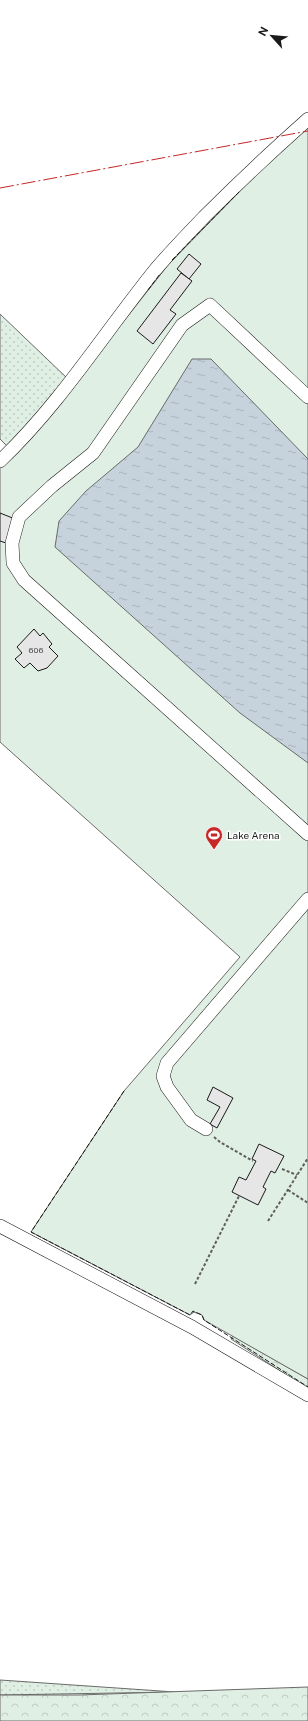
<svg xmlns="http://www.w3.org/2000/svg" width="308" height="1721" font-family="'Public Sans',sans-serif">
	<style>
		.grass { fill: url(#grass-dots); stroke: #6a6a6a }
		.forest { fill: url(#forest-crowns); stroke: #6a6a6a }
		.park { fill: #e0efe3; stroke: #6a6a6a }
		.water { fill: url(#water-ripples); stroke: #6a6a6a }
		.building { fill: #e6e6e6; stroke: #1a1a1a }
		.lines { fill: none; stroke-linecap: round; stroke-linejoin: round }
		.minor-casing { stroke: #1a1a1a; stroke-width: 14 }
		.path { stroke: #5f5f5f; stroke-width: 2; stroke-dasharray: 3 2; stroke-linecap: butt }
		.minor { stroke: #fff; stroke-width: 13 }
		.fence { stroke: #1a1a1a; stroke-width: 1; stroke-dasharray: 5 2; stroke-linecap: butt }
		.power { stroke: #c62828; stroke-width: 1; stroke-dasharray: 14 3 2 3; stroke-linecap: butt }
		.labels { text-anchor: middle; dominant-baseline: central; stroke-width: 3; stroke-linejoin: round; paint-order: stroke }
		.number-label { font-size: 8px; fill: #4d4d4d }
		.poi-label { font-size: 10px; fill: #1a1a1a; stroke: #fff; text-anchor: start }
	</style>
	<defs>
		<pattern id="grass-dots" width="8" height="8" patternUnits="userSpaceOnUse"><rect width="8" height="8" fill="#e0efe3"/><path d="M2 2h.1M6 6h.1" fill="none" stroke="#c0ccc2" stroke-width="1.8" stroke-linecap="round"/></pattern>
		<pattern id="forest-crowns" width="20" height="18" patternUnits="userSpaceOnUse"><rect width="20" height="18" fill="#e0efe3"/><path d="M2 6a3 3 0 1 1 6 0M12 15a3 3 0 1 1 6 0" fill="none" stroke="#c0ccc2"/></pattern>
		<pattern id="water-ripples" width="26" height="14" patternUnits="userSpaceOnUse"><rect width="26" height="14" fill="#c6d2dc"/><path d="M2 4q2-2 4 0t4 0M15 11q2-2 4 0t4 0" fill="none" stroke="#aab4bc"/></pattern>
	</defs>
	<rect width="100%" height="100%" fill="#fff"/>
	<!-- grass -->
	<g class="grass">
		<polygon points="0,314 68,379 9,448 0,439"/>
		<polygon points="0,1680 175,1692 0,1695"/>
	</g>
	<!-- forest -->
	<g class="forest">
		<polygon points="233,1336 308,1379 308,1389 231,1339"/>
		<polygon points="308,1687 308,1721 0,1721 0,1695 79,1695"/>
	</g>
	<!-- park -->
	<polygon class="park" points="308,125 308,1379 204,1320 202,1315 194,1312 190,1315 31,1232 124,1091 240,957 0,742 0,468 42,425 168,265 277,153"/>
	<!-- water -->
	<polygon class="water" points="192,359 211,359 308,459 308,763 240,713 55,547 59,521 86,491 138,447"/>
	<!-- building -->
	<g class="building">
		<polygon points="189,254 201,264 189,279 177,269"/>
		<polygon points="181,273 192,281 170,310 176,314 153,344 137,331"/>
		<polygon points="0,513 15,519 6,543 0,541"/>
		<polygon points="34,629 40,636 43,633 52,644 49,647 58,656 47,668 38,671 30,663 24,668 15,659 22,653 17,647"/>
		<polygon points="213,1087 233,1098 217,1128 210,1124 220,1107 207,1100"/>
		<polygon points="259,1144 284,1156 275,1173 271,1171 263,1187 266,1189 258,1205 232,1192 239,1177 246,1180 256,1161 252,1159"/>
	</g>
	<g class="lines">
		<!-- minor casing -->
		<g class="minor-casing">
			<g id="minor">
				<polyline points="308,397 210,305 182,325 93,453 52,486 19,517 12,543 13,563 24,580 308,834"/>
				<path d="M0 461C58 406 101 338 151 275 167 255 186 236 204 217 238 183 272 151 308 119"/>
				<polyline points="206,1129 191,1120 167,1087 163,1076 167,1063 308,899"/>
				<polyline points="0,1226 192,1327 308,1395"/>
			</g>
		</g>
		<!-- path -->
		<g class="path">
			<polyline points="214,1137 220,1142 253,1161"/>
			<polyline points="282,1169 297,1175"/>
			<polyline points="288,1190 308,1203"/>
			<polyline points="268,1221 308,1158"/>
			<polyline points="195,1284 239,1196"/>
		</g>
		<!-- minor -->
		<use href="#minor" class="minor"/>
		<!-- fence -->
		<g class="fence">
			<polyline points="172,260 239,192"/>
			<polyline points="148,290 160,274"/>
			<polyline points="124,1091 31,1232 190,1315 193,1311 202,1315 204,1320 308,1387"/>
		</g>
		<!-- power -->
		<polyline class="power" points="0,188 308,131"/>
	</g>
	<!-- icons -->
	<defs>
		<g id="stadium-pin" transform="scale(0.9)"><path d="M0 17L-7.5 6A9.5 9.5 0 1 1 7.5 6Z" fill="#c62828" stroke="#fff"/><path d="M0-5a6.5 5 0 1 0 0 10a6.5 5 0 1 0 0-10ZM-3.5-1.8h7v3.6h-7Z" fill="#fff"/></g>
	</defs>
	<g fill-rule="evenodd">
		<use href="#stadium-pin" x="214" y="835"/>
	</g>
	<g class="labels">
		<!-- number labels -->
		<g class="number-label">
			<text x="36" y="650">606</text>
		</g>
		<!-- poi labels -->
		<g class="poi-label">
			<text x="227" y="835">Lake Arena</text>
		</g>
	</g>
	<!-- north arrow -->
	<g transform="translate(272 36) rotate(297)" stroke="#ffffff" stroke-width="3" paint-order="stroke">
	<path d="M0-3L7 15L0 10L-7 15Z" fill="#1a1a1a"/>
	<text y="-6" font-size="11" font-weight="bold" text-anchor="middle" fill="#1a1a1a">N</text>
	</g>
</svg>
